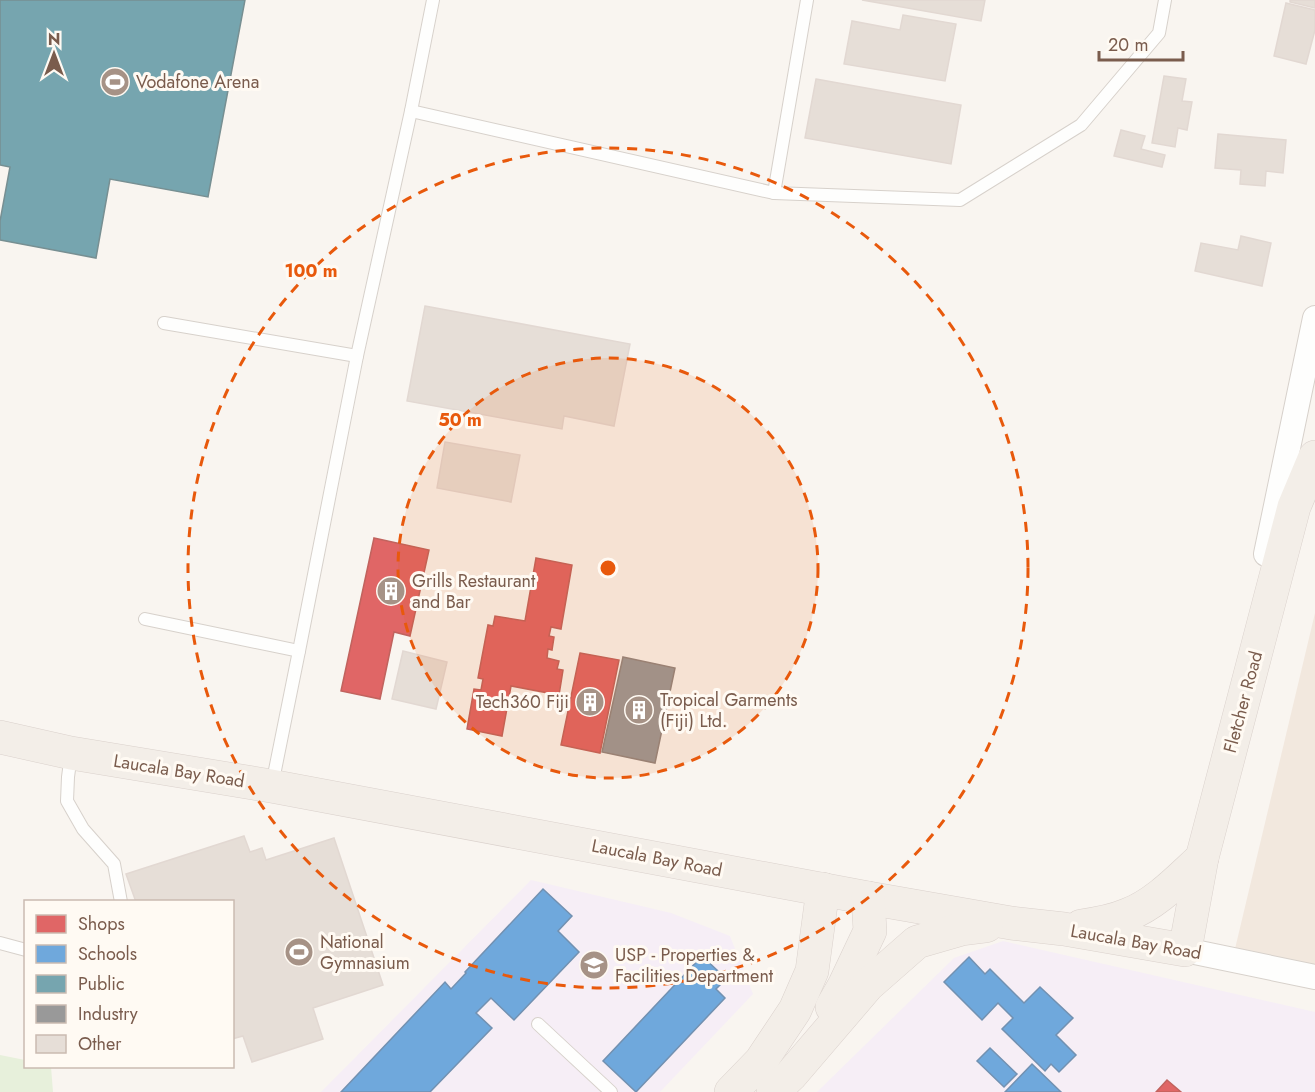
<svg xmlns="http://www.w3.org/2000/svg" width="1315" height="1092" font-family="Jost,sans-serif">
	<style>
		.residential { fill: #f2e8de }
		.education { fill: #f6eef6 }
		.green { fill: #e7f0db }
		.shops { fill: #e06666; stroke: #c1635e; stroke-width: 1.5 }
		.schools { fill: #6fa8dc; stroke: #7291b1; stroke-width: 1.5 }
		.public { fill: #76a5af; stroke: #778f92; stroke-width: 1.5 }
		.industry { fill: #999; stroke: #908782; stroke-width: 1.5 }
		.building { fill: #e6ded7; stroke: #e2d8d2; stroke-width: 1.5 }
		.lines { fill: none; stroke-linecap: round; stroke-linejoin: round }
		.service-casing { stroke: #d7d1cb; stroke-width: 14 }
		.minor-casing { stroke: #d7d1cb; stroke-width: 26 }
		.primary-casing { stroke: #dad1cc; stroke-width: 34 }
		.service { stroke: #fefefd; stroke-width: 12 }
		.minor { stroke: #fefefd; stroke-width: 24 }
		.primary { stroke: #f3eee8; stroke-width: 33 }
		.ring { fill: none; stroke: #e8590c; stroke-width: 3; stroke-dasharray: 10 8 }
		.labels { text-anchor: middle; dominant-baseline: central; stroke-width: 6; stroke-linejoin: round; paint-order: stroke }
		.poi-label { font-size: 18px; fill: #7a5c4d; stroke: #fffaf3; text-anchor: start }
		.street-label { font-size: 18px; fill: #7a5c4d; stroke: #fffaf3 }
		.centre { fill: #e8590c; stroke: #fffaf3; stroke-width: 3 }
		.ring-label { font-size: 18px; text-anchor: middle; font-weight: bold; fill: #e8590c; stroke: #fffaf3; stroke-width: 6; stroke-linejoin: round; paint-order: stroke }
	</style>
	<rect width="100%" height="100%" fill="#f9f5f0"/>
	<!-- residential -->
	<polygon class="residential" points="1315,613 1315,968 1234,953"/>
	<!-- education -->
	<g class="education">
		<polygon points="531,880 671,913 730,936 753,994 660,1092 321,1092"/>
		<polygon points="1003,941 1315,1012 1315,1092 817,1092 954,958"/>
	</g>
	<!-- green -->
	<polygon class="green" points="0,1055 25,1060 26,1066 51,1067 53,1092 0,1092"/>
	<!-- shops -->
	<g class="shops">
		<polygon points="374,538 429,550 410,636 394,632 380,699 341,691"/>
		<polygon points="536,558 572,565 561,629 551,627 549,636 554,637 552,650 548,649 547,658 559,661 557,669 563,670 559,695 511,686 502,736 467,729 474,689 481,690 483,679 478,678 488,625 493,626 495,616 525,621"/>
		<polygon points="580,653 619,660 600,753 561,745"/>
		<polygon points="1167,1080 1181,1092 1156,1092"/>
	</g>
	<!-- schools -->
	<g class="schools">
		<polygon points="543,889 572,916 558,931 579,952 514,1020 491,998 476,1013 492,1028 430,1092 341,1092 445,982 451,989 466,973 465,972"/>
		<polygon points="702,956 718,971 714,975 722,983 716,989 725,998 636,1092 603,1061"/>
		<polygon points="969,957 985,974 990,969 1024,1003 1040,987 1073,1018 1056,1035 1076,1055 1059,1072 1051,1064 1045,1071 1002,1029 1013,1018 998,1003 982,1020 944,982"/>
		<polygon points="990,1048 1017,1074 1004,1087 977,1061"/>
		<polygon points="1032,1064 1061,1092 1005,1092"/>
	</g>
	<!-- public -->
	<polygon class="public" points="0,0 245,0 208,197 110,179 96,258 0,240 0,221 10,167 0,165"/>
	<!-- industry -->
	<polygon class="industry" points="623,657 675,668 655,763 602,752"/>
	<!-- building -->
	<g class="building">
		<polygon points="862,0 985,0 981,21"/>
		<polygon points="1290,0 1315,0 1315,8 1290,2"/>
		<polygon points="1286,3 1315,10 1315,30 1306,64 1274,56"/>
		<polygon points="903,15 956,24 945,81 844,64 852,21 900,30"/>
		<polygon points="1164,76 1186,79 1182,101 1192,102 1187,130 1178,128 1175,147 1152,143"/>
		<polygon points="816,79 961,105 951,164 805,138"/>
		<polygon points="1121,130 1145,136 1141,149 1165,155 1162,167 1114,156"/>
		<polygon points="1218,134 1286,140 1283,173 1266,171 1265,186 1240,184 1241,170 1215,168"/>
		<polygon points="1241,236 1271,243 1262,286 1195,271 1201,243 1238,250"/>
		<polygon points="425,306 630,344 614,426 564,416 562,429 407,401"/>
		<polygon points="445,442 520,455 511,502 437,488"/>
		<polygon points="403,651 447,662 436,709 392,699"/>
		<polygon points="244,836 250,852 262,848 266,860 334,838 383,985 313,1008 323,1039 252,1062 243,1036 232,1039 232,902 136,902 126,874"/>
	</g>
	<g class="lines">
		<!-- service casing -->
		<g class="service-casing">
			<g id="service">
				<polyline points="411,111 774,193 960,200 1081,125 1159,33 1165,0"/>
				<polyline points="774,193 807,0"/>
				<polyline points="164,323 357,356"/>
				<polyline points="145,619 299,651"/>
				<polyline points="71,755 68,777 67,801 83,829 114,864 121,902"/>
				<polyline points="272,785 299,651 357,356 411,111 433,0"/>
				<polyline points="0,943 26,950"/>
				<polyline points="538,1024 611,1092"/>
			</g>
		</g>
		<!-- minor casing -->
		<g class="minor-casing">
			<g id="minor">
				<polyline points="1266,554 1315,318"/>
				<polyline points="1188,935 1185,950 1315,977"/>
			</g>
		</g>
		<!-- primary casing -->
		<g class="primary-casing">
			<g id="primary">
				<polyline points="0,737 71,753 271,786 868,898 1011,923 1064,929 1185,950 1202,858 1294,507 1315,457"/>
				<path d="M1081 926C1096 924 1113 921 1127 915 1156 904 1179 879 1202 858"/>
				<polyline points="832,1007 844,986 870,931 868,898"/>
				<polyline points="731,1092 761,1061 795,1010 812,971 823,889"/>
				<polyline points="773,1092 791,1075 868,985 917,942 962,929 986,926"/>
			</g>
		</g>
		<!-- service -->
		<use href="#service" class="service"/>
		<!-- minor -->
		<use href="#minor" class="minor"/>
		<!-- primary -->
		<use href="#primary" class="primary"/>
	</g>
	<!-- distance rings -->
	<circle cx="608" cy="568" r="210" fill="#e8590c" fill-opacity=".12"/>
	<g class="ring">
		<circle cx="608" cy="568" r="210"/>
		<circle cx="608" cy="568" r="420"/>
	</g>
	<!-- icons -->
	<defs>
		<g id="stadium-disc" transform="scale(1.5)"><circle r="9.5" fill="#a69286" stroke="#fffaf3"/><path d="M0-5a6.5 5 0 1 0 0 10a6.5 5 0 1 0 0-10ZM-3.5-1.8h7v3.6h-7Z" fill="#fff"/></g>
		<g id="building-disc" transform="scale(1.5)"><circle r="9.5" fill="#a69286" stroke="#fffaf3"/><path d="M-4-6H4V6H1V3H-1V6H-4ZM-2.5-4.3h1.7v1.8h-1.7ZM.8-4.3h1.7v1.8H.8ZM-2.5-1h1.7V.8h-1.7ZM.8-1h1.7V.8H.8Z" fill="#fff"/></g>
		<g id="university-disc" transform="scale(1.5)"><circle r="9.5" fill="#a69286" stroke="#fffaf3"/><path d="M0-5L7-2L0 1L-7-2ZM-4 1L0 2.5L4 1V4Q0 6-4 4Z" fill="#fff"/></g>
	</defs>
	<g fill-rule="evenodd">
		<use href="#stadium-disc" x="115" y="82"/>
		<use href="#building-disc" x="391" y="591"/>
		<use href="#building-disc" x="590" y="702"/>
		<use href="#building-disc" x="639" y="710"/>
		<use href="#stadium-disc" x="299" y="952"/>
		<use href="#university-disc" x="594" y="965"/>
	</g>
	<g class="labels">
		<!-- poi labels -->
		<g class="poi-label">
			<text x="136" y="82">Vodafone Arena</text>
			<text x="412" y="581">Grills Restaurant<tspan x="412" dy="21">and Bar</tspan></text>
			<text x="660" y="700">Tropical Garments<tspan x="660" dy="21">(Fiji) Ltd.</tspan></text>
			<text x="569" y="702" text-anchor="end">Tech360 Fiji</text>
			<text x="320" y="942">National<tspan x="320" dy="21">Gymnasium</tspan></text>
			<text x="615" y="955">USP - Properties &amp;<tspan x="615" dy="21">Facilities Department</tspan></text>
		</g>
		<!-- street labels -->
		<g class="street-label">
			<text transform="translate(1243 702) rotate(-75)">Fletcher Road</text>
			<text transform="translate(179 771) rotate(9)">Laucala Bay Road</text>
			<text transform="translate(657 858) rotate(11)">Laucala Bay Road</text>
			<text transform="translate(1136 942) rotate(10)">Laucala Bay Road</text>
		</g>
	</g>
	<circle cx="608" cy="568" r="9" class="centre"/>
	<g class="ring-label">
		<text x="311" y="277">100 m</text>
		<text x="460" y="426">50 m</text>
	</g>
	<!-- legend -->
	<rect x="24" y="900" width="210" height="168" fill="#fffaf3" stroke="#cabbb1" stroke-width="1.5"/>
	<rect x="36" y="915" width="30" height="18" fill="#e06666" stroke="#cabbb1" stroke-width="1.5"/>
	<text x="78" y="930" font-size="18" fill="#7a5c4d">Shops</text>
	<rect x="36" y="945" width="30" height="18" fill="#6fa8dc" stroke="#cabbb1" stroke-width="1.5"/>
	<text x="78" y="960" font-size="18" fill="#7a5c4d">Schools</text>
	<rect x="36" y="975" width="30" height="18" fill="#76a5af" stroke="#cabbb1" stroke-width="1.5"/>
	<text x="78" y="990" font-size="18" fill="#7a5c4d">Public</text>
	<rect x="36" y="1005" width="30" height="18" fill="#999999" stroke="#cabbb1" stroke-width="1.5"/>
	<text x="78" y="1020" font-size="18" fill="#7a5c4d">Industry</text>
	<rect x="36" y="1035" width="30" height="18" fill="#e6ded7" stroke="#cabbb1" stroke-width="1.5"/>
	<text x="78" y="1050" font-size="18" fill="#7a5c4d">Other</text>
	<!-- north arrow -->
	<g transform="translate(54 54)" stroke="#fffaf3" stroke-width="4.5" paint-order="stroke">
	<path d="M0-4.5L10 22L0 15L-10 22Z" fill="#7a5c4d"/>
	<text y="-9" font-size="16" font-weight="bold" text-anchor="middle" fill="#7a5c4d">N</text>
	</g>
	<!-- scale -->
	<path d="M1099 51v9h84v-9" fill="none" stroke="#7a5c4d" stroke-width="3"/>
	<text x="1108" y="51" font-size="18" fill="#7a5c4d" stroke="#fffaf3" stroke-width="4.5" paint-order="stroke">20 m</text>
</svg>
